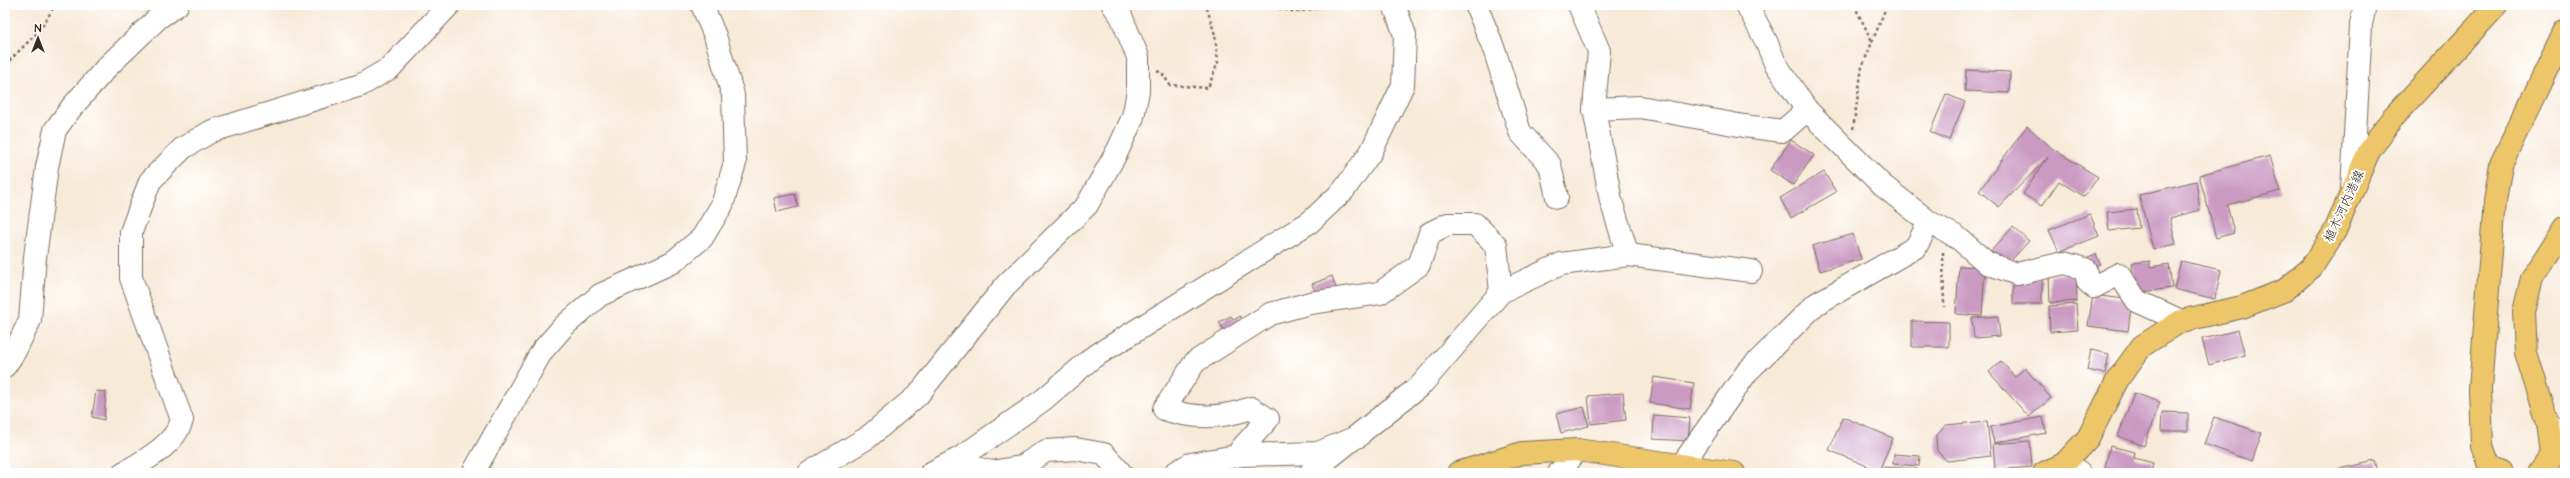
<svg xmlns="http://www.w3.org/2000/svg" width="2570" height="478" font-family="'Architects Daughter','Klee One',sans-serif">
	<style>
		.building { fill: #ca9ac3 }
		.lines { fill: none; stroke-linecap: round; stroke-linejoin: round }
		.minor-casing { stroke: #7d6d5f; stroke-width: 24 }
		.major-casing { stroke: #7d6d5f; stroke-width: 24 }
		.path { stroke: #7d6d5f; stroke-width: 2.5; stroke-dasharray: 3 3; stroke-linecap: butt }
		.minor { stroke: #fff; stroke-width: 22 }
		.major { stroke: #ecc669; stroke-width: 22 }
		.labels { text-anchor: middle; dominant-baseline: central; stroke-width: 4; stroke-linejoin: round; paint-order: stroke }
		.street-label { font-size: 13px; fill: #3b2a1e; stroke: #fff }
	</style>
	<rect width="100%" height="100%" fill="#fff"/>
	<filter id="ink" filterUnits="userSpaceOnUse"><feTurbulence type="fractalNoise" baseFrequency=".025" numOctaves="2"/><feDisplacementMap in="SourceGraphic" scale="8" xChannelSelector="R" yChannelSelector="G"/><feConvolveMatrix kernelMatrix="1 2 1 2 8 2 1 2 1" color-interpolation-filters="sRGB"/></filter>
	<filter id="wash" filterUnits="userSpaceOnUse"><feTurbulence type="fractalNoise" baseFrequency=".012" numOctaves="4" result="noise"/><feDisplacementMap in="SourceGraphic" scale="16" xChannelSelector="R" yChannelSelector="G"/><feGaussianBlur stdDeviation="0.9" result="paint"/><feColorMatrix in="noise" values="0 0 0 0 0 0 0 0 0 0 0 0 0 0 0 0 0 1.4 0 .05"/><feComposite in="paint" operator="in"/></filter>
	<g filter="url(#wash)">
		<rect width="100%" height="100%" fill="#f7ead8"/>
		<g id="blocks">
			<!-- building -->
			<g class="building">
				<polygon points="1966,70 2010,72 2009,93 1965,91"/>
				<polygon points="1946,94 1965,102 1949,140 1930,132"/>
				<polygon points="2027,126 2053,149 2098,177 2084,197 2059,181 2042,206 2023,194 2048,157 1999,207 1979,191"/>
				<polygon points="1791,140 1814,155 1793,185 1770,170"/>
				<polygon points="2270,156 2280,191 2227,205 2234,233 2216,238 2199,175"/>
				<polygon points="1824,172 1836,192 1791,218 1780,198"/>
				<polygon points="2196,181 2200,210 2170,218 2176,244 2153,249 2139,195"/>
				<polygon points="795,194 798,207 777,212 774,198"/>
				<polygon points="2137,209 2139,228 2109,231 2107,212"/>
				<polygon points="2090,214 2099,236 2059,252 2049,230"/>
				<polygon points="2013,227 2029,241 2005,267 1989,253"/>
				<polygon points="1853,234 1861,259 1820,271 1812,246"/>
				<polygon points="2096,254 2100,264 2092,267 2088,257"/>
				<polygon points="2150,261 2150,267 2169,264 2172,288 2135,293 2132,263"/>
				<polygon points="2181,261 2221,270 2215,299 2174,289"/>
				<polygon points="1959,266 1985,267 1982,316 1956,314"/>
				<polygon points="2076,273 2077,301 2050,303 2049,275"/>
				<polygon points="1332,276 1338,294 1319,301 1312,284"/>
				<rect x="2013" y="278" width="29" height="26"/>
				<polygon points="2093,295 2132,300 2128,331 2088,326"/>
				<polygon points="2076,304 2078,330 2050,332 2049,306"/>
				<polygon points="1231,316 1234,320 1240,316 1245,325 1232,325 1224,330 1219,322"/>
				<polygon points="1998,316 2000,336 1974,338 1972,318"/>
				<polygon points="1912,321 1949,322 1949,347 1912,347"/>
				<polygon points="2238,330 2245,355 2209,365 2202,339"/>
				<polygon points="2091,350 2109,354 2105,374 2087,370"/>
				<polygon points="2001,361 2015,377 2025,368 2051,398 2029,417 1989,372"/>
				<polygon points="1654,377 1694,383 1690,409 1650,403"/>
				<polygon points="96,391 106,392 104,420 92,417"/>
				<polygon points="1623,393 1626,420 1591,424 1588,396"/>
				<polygon points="2134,393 2160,402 2144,446 2118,436"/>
				<polygon points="1584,407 1589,426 1561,433 1556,414"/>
				<polygon points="2162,412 2188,413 2188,431 2161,431"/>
				<polygon points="1654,415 1690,418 1688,441 1653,439"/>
				<polygon points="1843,417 1893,438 1879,471 1829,450"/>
				<polygon points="2043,417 2046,433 1994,443 1990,427"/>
				<polygon points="2214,417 2262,433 2252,461 2204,444"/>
				<polygon points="1987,421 1991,456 1947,461 1937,451 1936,436 1946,425"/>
				<polygon points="2030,441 2032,467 1995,470 1993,444"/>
				<polygon points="2110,446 2135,452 2134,458 2153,463 2151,473 2129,473 2105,467"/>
				<polygon points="1894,454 1920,456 1919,466 1893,464"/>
				<polygon points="2375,461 2378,473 2335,473 2335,470"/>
				<polygon points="1884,467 1917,469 1917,473 1883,473"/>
			</g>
		</g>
	</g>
	<g filter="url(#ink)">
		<use href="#blocks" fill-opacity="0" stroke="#7d6d5f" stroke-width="1"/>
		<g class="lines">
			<!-- minor casing -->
			<g class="minor-casing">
				<g id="minor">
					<polyline points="1476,5 1495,52 1520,132 1550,165 1557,197"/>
					<polyline points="1579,5 1599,51 1594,109 1611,201 1628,255"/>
					<polyline points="1747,5 1766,41 1775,63 1807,110 1882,185 1929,222 1957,237 1987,263 2017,274 2064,263 2085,269 2088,282 2094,287 2119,274 2137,301 2181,321"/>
					<polyline points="1594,109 1640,107 1744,126 1783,131 1807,110"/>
					<polyline points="2352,189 2361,25 2365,5"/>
					<polyline points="5,366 15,351 30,320 35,257 47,167 55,130 72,107 107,67 158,18 177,5"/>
					<polyline points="2548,423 2565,442"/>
					<path d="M1359 436 1318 453 1242 455 1241 449 1268 419 1251 408C1221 419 1194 419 1164 409L1195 362 1270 314 1310 303 1380 293 1419 265 1430 233 1448 224H1475L1496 245 1501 292"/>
					<polyline points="960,458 964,465 991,472 1021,467 1046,451 1075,449 1104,454 1121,473"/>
					<polyline points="2064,464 2079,473"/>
					<polyline points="1681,466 1747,372 1816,304 1916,247 1929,222"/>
					<path d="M123 473C144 461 175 445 182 420L131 278V232L150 181 183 148 212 131 361 85 390 68 449 5"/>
					<polyline points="473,473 542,351 564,326 600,295 673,262 702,238 722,205 735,163 733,95 715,36 702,5"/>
					<polyline points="809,473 867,438 918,395 1005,286 1087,205 1118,150 1133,117 1138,91 1138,57 1121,16 1113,5"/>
					<polyline points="931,473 960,458 1043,400 1092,358 1310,222 1343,191 1371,152 1403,85 1405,35 1394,5"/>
					<polyline points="1175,473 1190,464 1242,455"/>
					<polyline points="1310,473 1421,385 1501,292 1561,264 1628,255 1751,271"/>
					<polyline points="1559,473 1577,450"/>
				</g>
			</g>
			<!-- major casing -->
			<g class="major-casing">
				<g id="major">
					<polyline points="1458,473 1522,453 1577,450 1734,473"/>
					<polyline points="2044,473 2064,464 2088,438 2118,379 2142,346 2181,321 2242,307 2285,290 2312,267 2335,231 2368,153 2393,117 2497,5"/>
					<polyline points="2502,473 2489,465 2482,446 2480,389 2495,201 2501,164 2565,31"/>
					<polyline points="2538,473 2552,454 2548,423 2526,353 2524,312 2532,278 2565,227"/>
				</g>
			</g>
			<!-- path -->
			<g class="path">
				<polyline points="1261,5 1297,12 1332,5"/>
				<polyline points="1854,5 1872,41"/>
				<polyline points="5,65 40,30 55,5"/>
				<polyline points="1157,71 1162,73 1170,85 1208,88 1218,62 1215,35 1206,5"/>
				<polyline points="1853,129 1862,67 1887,5"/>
				<polyline points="1943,252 1944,307"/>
			</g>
			<!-- minor -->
			<use href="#minor" class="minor"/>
			<!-- major -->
			<use href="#major" class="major"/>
		</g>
	</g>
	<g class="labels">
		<!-- street labels -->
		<g class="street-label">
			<text transform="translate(2344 206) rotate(-65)">植木河内港線</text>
		</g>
	</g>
	<!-- margin -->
	<rect width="2570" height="478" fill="none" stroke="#fff" stroke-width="20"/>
	<!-- north arrow -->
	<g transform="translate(38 38)" stroke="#ffffff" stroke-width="3" paint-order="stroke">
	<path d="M0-3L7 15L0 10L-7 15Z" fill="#3b2a1e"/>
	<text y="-6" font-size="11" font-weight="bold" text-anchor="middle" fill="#3b2a1e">N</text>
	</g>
</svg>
